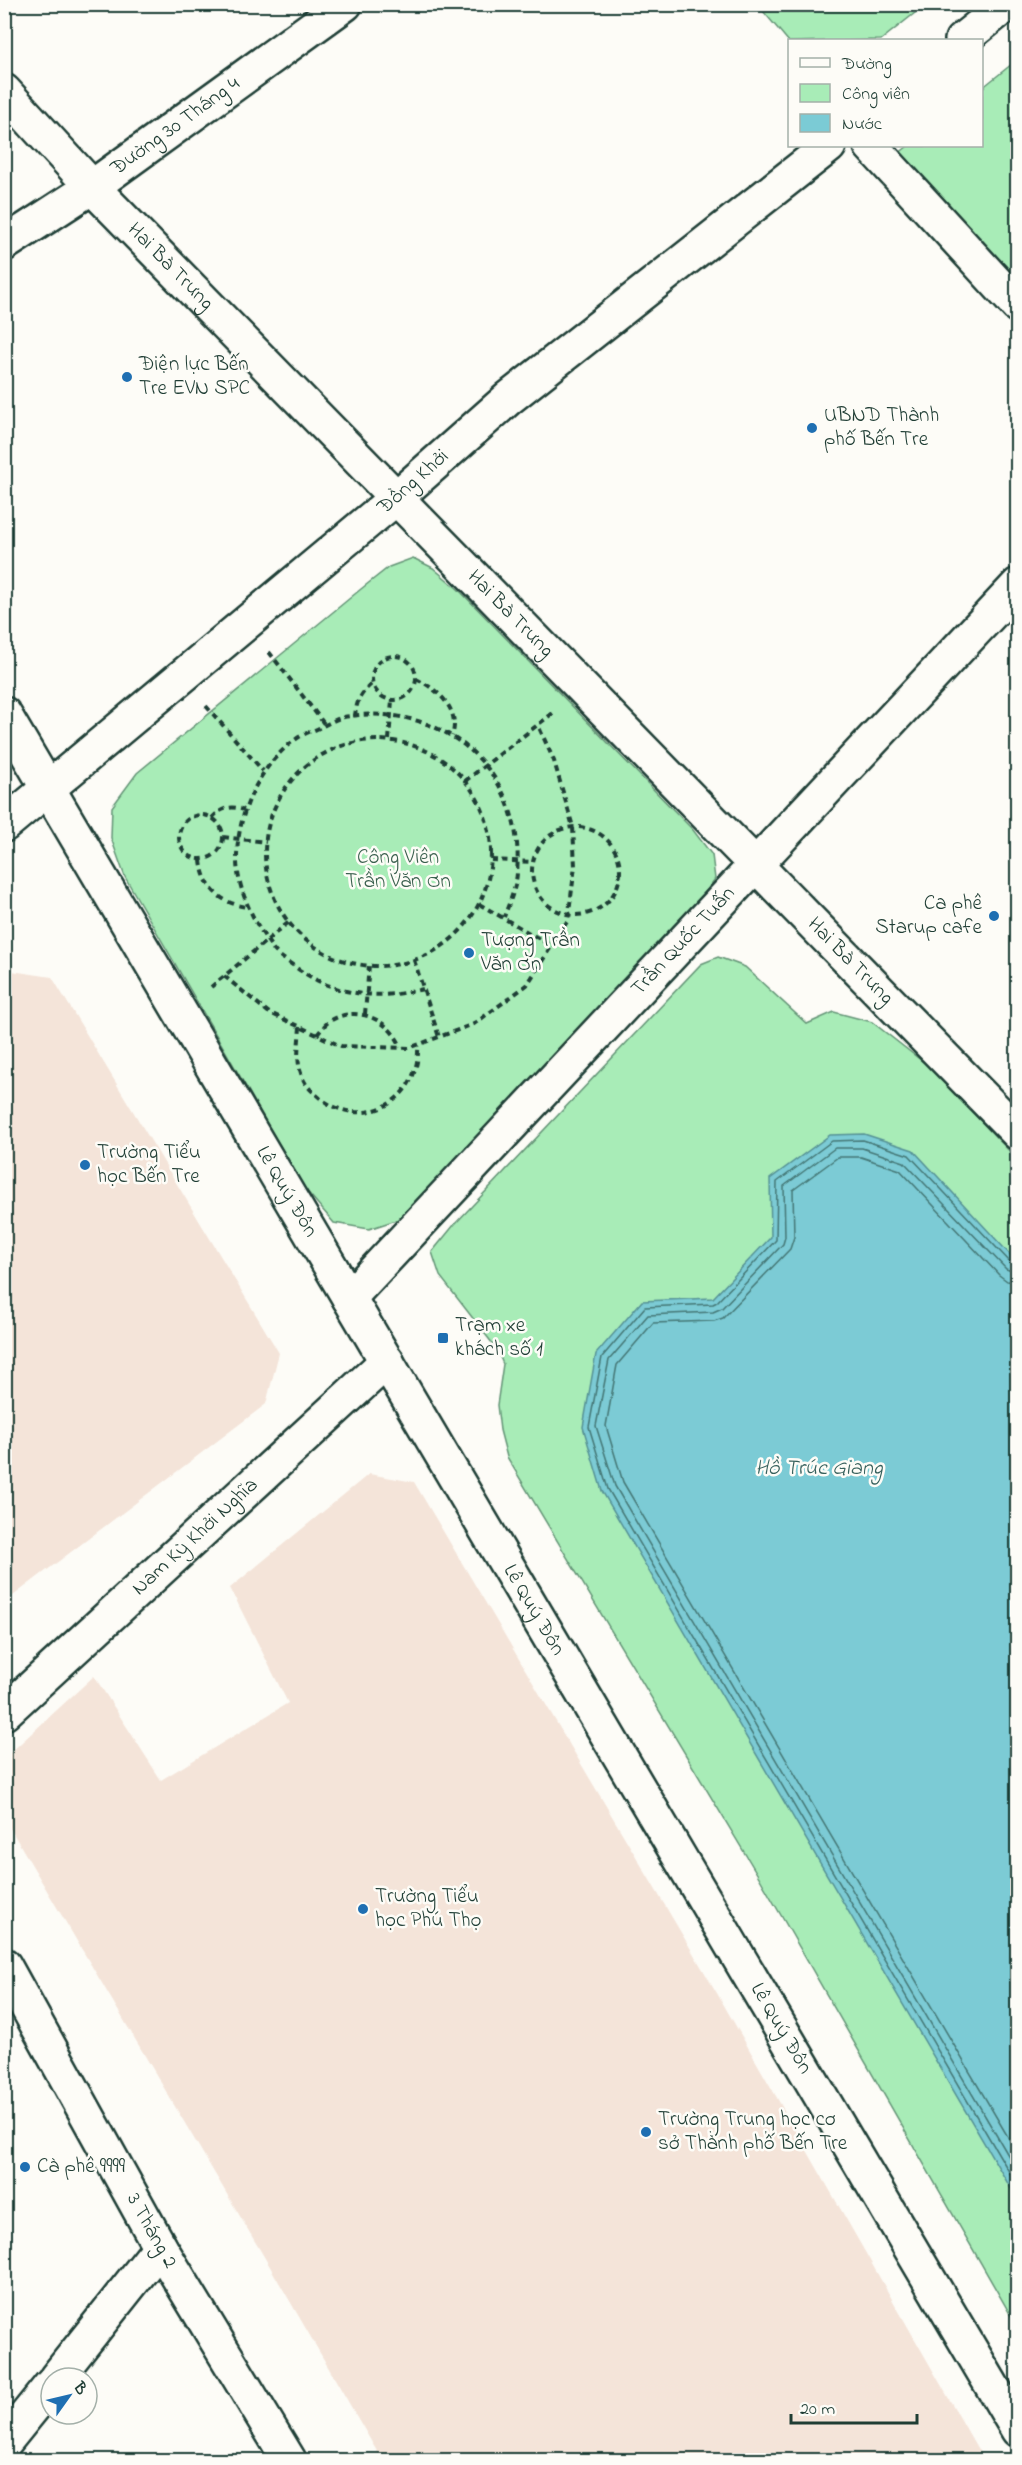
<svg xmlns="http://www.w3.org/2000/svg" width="1022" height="2465" font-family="'Indie Flower',sans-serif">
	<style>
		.built { fill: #f4e4d9 }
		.green { fill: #a8ecb7; stroke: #649476; stroke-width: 1.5 }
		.water { fill: #7bcbd5; stroke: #569295; stroke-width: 1.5 }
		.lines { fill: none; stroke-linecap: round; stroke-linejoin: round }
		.shore { stroke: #447674; stroke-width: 1.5 }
		.minor-casing { stroke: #1f3d34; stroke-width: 38 }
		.major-casing { stroke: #1f3d34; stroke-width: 38 }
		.path { stroke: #1f3d34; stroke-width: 4; stroke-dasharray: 6 4.5; stroke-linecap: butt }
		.minor { stroke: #fdfcf7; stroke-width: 33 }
		.major { stroke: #fdfcf7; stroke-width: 33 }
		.poi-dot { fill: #1f6fb2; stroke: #fdfcf7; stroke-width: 2 }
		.labels { text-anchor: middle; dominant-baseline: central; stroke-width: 5; stroke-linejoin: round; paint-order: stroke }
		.street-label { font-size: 21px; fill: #1f3d34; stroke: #fdfcf7 }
		.poi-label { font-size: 21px; fill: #1f3d34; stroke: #fdfcf7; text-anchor: start }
		.park-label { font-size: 21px; fill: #3a604e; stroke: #fdfcf7 }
		.water-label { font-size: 22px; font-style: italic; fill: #36605c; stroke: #fdfcf7 }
	</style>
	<rect width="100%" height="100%" fill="#fdfcf7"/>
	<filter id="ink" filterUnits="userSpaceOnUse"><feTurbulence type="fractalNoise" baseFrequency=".0167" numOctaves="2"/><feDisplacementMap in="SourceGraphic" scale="12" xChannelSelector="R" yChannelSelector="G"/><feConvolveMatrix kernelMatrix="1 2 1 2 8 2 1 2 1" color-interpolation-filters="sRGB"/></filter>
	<g filter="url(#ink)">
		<!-- built -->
		<g class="built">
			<polygon points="5,970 52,977 279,1353 266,1404 5,1602"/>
			<polygon points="369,1474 414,1482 721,2000 984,2460 382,2460 269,2265 4,1818 5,1786 10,1753 94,1676 161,1780 288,1703 230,1588"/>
		</g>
		<!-- green -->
		<g class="green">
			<polygon points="758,5 925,5 881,40 789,42"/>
			<polygon points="1017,60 1017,286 898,154 908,146 982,146 982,88"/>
			<polygon points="413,558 433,568 458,589 693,830 712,855 715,879 698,902 402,1218 369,1229 334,1223 305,1189 125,877 111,838 112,807 137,773 361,589 389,567"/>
			<polygon points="718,957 745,967 807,1024 834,1012 872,1022 927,1065 1017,1159 1017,2326 759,1877 507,1457 500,1430 497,1405 503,1364 496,1348 440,1276 432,1252 454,1225 701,964"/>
		</g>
		<!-- water -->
		<polygon class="water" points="864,1134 913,1150 1017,1262 1017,2199 602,1491 583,1427 596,1354 642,1301 713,1298 771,1237 770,1179 830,1135"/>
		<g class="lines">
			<!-- shore -->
			<g class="shore">
				<polyline points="1018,1266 1011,1263 909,1155 863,1140 832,1141 777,1182 776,1240 717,1302 713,1304 645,1307 602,1357 589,1427 608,1489 1018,2187"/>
				<polyline points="1018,1273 1006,1269 904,1162 862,1148 835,1148 784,1186 785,1237 783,1244 722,1308 713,1312 648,1315 609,1360 596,1426 615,1486 1018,2172"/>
				<polyline points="1018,1282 1007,1281 999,1275 900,1170 861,1157 838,1157 793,1190 794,1237 790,1249 723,1318 714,1321 653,1323 617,1365 606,1426 623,1482 1018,2154"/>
			</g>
			<!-- minor casing -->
			<g class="minor-casing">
				<g id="minor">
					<path id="s1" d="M4 91 92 187 1018 1133"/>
					<polyline points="871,146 1018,306"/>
					<path id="s2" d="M4 244 92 187 345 4"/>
					<path id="s3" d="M4 714 1018 2430"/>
					<path id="s4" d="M349 1298 1018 585"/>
					<path id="s5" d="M4 1713 387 1361"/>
					<path id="s6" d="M4 1965 160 2247 289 2460"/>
					<polyline points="56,2378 160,2247"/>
					<polyline points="4,2443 51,2385"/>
				</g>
			</g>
			<!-- major casing -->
			<g class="major-casing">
				<g id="major">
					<polyline points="962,40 1007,4"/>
					<path id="s7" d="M4 825 396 498 509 398 829 146"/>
				</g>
			</g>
			<!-- path -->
			<g class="path">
				<polyline points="1014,46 1018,61"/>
				<polyline points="269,652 325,725"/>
				<circle cx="394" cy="678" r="22"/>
				<path d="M416 679C438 689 461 710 452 736"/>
				<polyline points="206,706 263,771"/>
				<path d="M355 717C356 702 361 692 373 683"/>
				<polyline points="389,740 392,700"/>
				<circle cx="378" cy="853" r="113"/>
				<polyline points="465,781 553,713"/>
				<circle cx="201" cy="837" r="22"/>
				<path d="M212 818C221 808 231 805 244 810"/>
				<circle cx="576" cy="871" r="44"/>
				<polyline points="223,837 266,842"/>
				<path d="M201 860C203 887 221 904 248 907"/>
				<polyline points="491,860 532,862"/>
				<polyline points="479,904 552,946"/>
				<polyline points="414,960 439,1037"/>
				<polyline points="224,976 268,1012 341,1046 409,1048 474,1024 527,985 568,920 575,866 573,827 554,761 538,725"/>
				<polyline points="211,987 289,922"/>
				<path d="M423 989C376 1001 333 995 294 966 287 961 278 956 273 949 256 925 238 893 237 862 236 815 259 764 299 737 305 733 313 731 319 728 327 724 336 719 344 717 443 700 526 772 517 873 516 888 509 903 504 917"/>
				<polyline points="365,1014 369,965"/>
				<path d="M300 1027C299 1042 296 1059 301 1073 304 1085 312 1091 320 1098 365 1133 421 1099 418 1045"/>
				<path d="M317 1035C321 1030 325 1024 330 1021 357 1004 390 1020 401 1047"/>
			</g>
			<!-- minor -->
			<use href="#minor" class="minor"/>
			<!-- major -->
			<use href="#major" class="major"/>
		</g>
	</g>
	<!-- markers -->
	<g class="poi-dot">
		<circle cx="127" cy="377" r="6"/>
		<circle cx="812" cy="428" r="6"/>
		<circle cx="994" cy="916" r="6"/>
		<circle cx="469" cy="953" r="6"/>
		<circle cx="85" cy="1165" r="6"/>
		<rect x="437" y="1332" width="12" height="12" rx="3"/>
		<circle cx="363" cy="1909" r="6"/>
		<circle cx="646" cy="2132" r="6"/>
		<circle cx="25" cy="2167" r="6"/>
	</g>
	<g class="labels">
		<!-- street labels -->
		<g class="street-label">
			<text stroke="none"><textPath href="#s2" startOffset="208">Đường 30 Tháng 4</textPath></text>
			<text stroke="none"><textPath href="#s1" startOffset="242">Hai Bà Trưng</textPath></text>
			<text stroke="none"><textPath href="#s7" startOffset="534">Đồng Khởi</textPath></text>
			<text stroke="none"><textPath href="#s1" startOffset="728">Hai Bà Trưng</textPath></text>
			<text stroke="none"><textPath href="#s4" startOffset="489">Trần Quốc Tuấn</textPath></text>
			<text stroke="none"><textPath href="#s1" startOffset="1214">Hai Bà Trưng</textPath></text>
			<text stroke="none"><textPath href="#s3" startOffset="555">Lê Quý Đôn</textPath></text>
			<text stroke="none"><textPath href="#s5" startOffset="260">Nam Kỳ Khởi Nghĩa</textPath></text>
			<text stroke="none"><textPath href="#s3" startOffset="1041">Lê Quý Đôn</textPath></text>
			<text stroke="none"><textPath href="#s3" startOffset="1527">Lê Quý Đôn</textPath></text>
			<text stroke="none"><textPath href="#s6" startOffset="304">3 Tháng 2</textPath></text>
		</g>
		<!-- poi labels -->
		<g class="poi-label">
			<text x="139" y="365">Điện lực Bến<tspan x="139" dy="24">Tre EVN SPC</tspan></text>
			<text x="824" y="416">UBND Thành<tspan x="824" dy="24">phố Bến Tre</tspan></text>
			<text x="982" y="904" text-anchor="end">Ca phê<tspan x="982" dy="24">Starup cafe</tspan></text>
			<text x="481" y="941">Tượng Trần<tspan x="481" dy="24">Văn Ơn</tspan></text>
			<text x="97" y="1153">Trường Tiểu<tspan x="97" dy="24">học Bến Tre</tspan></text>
			<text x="455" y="1326">Trạm xe<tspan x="455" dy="24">khách số 1</tspan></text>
			<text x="375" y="1897">Trường Tiểu<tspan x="375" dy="24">học Phú Thọ</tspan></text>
			<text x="658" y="2120">Trường Trung học cơ<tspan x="658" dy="24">sở Thành phố Bến Tre</tspan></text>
			<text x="37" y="2167">Cà phê 9999</text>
		</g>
		<!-- park labels -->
		<g class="park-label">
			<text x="398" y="858">Công Viên<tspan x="398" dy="24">Trần Văn Ơn</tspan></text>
		</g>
		<!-- water labels -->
		<g class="water-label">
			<text x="819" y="1469">Hồ Trúc Giang</text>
		</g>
	</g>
	<!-- margin -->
	<rect width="1022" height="2465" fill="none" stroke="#fdfcf7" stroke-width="24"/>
	<rect x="12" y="12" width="998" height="2441" fill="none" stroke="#1f3d34" stroke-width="2" filter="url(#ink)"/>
	<!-- legend -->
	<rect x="788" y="39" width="195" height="108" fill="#fdfcf7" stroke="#a4b0a9" stroke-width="1.5"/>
	<rect x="800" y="58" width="30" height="9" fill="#fdfcf7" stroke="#a4b0a9" stroke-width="1.5"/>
	<text x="842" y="69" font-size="18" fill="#1f3d34">Đường</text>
	<rect x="800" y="84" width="30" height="18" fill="#a8ecb7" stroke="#a4b0a9" stroke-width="1.5"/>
	<text x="842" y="99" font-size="18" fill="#1f3d34">Công viên</text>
	<rect x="800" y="114" width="30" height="18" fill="#7bcbd5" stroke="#a4b0a9" stroke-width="1.5"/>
	<text x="842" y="129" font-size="18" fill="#1f3d34">Nước</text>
	<!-- north arrow -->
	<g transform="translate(69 2396) rotate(56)"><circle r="28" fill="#fdfcf7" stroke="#a4b0a9" stroke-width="1.5"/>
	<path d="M0-4.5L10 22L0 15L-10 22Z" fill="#1f6fb2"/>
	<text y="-9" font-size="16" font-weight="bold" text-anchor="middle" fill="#1f3d34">B</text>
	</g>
	<!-- scale -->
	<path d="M791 2414v9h126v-9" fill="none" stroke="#1f3d34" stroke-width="3"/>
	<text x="800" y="2414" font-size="18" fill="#1f3d34" stroke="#fdfcf7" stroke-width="4.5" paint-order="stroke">20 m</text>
</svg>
